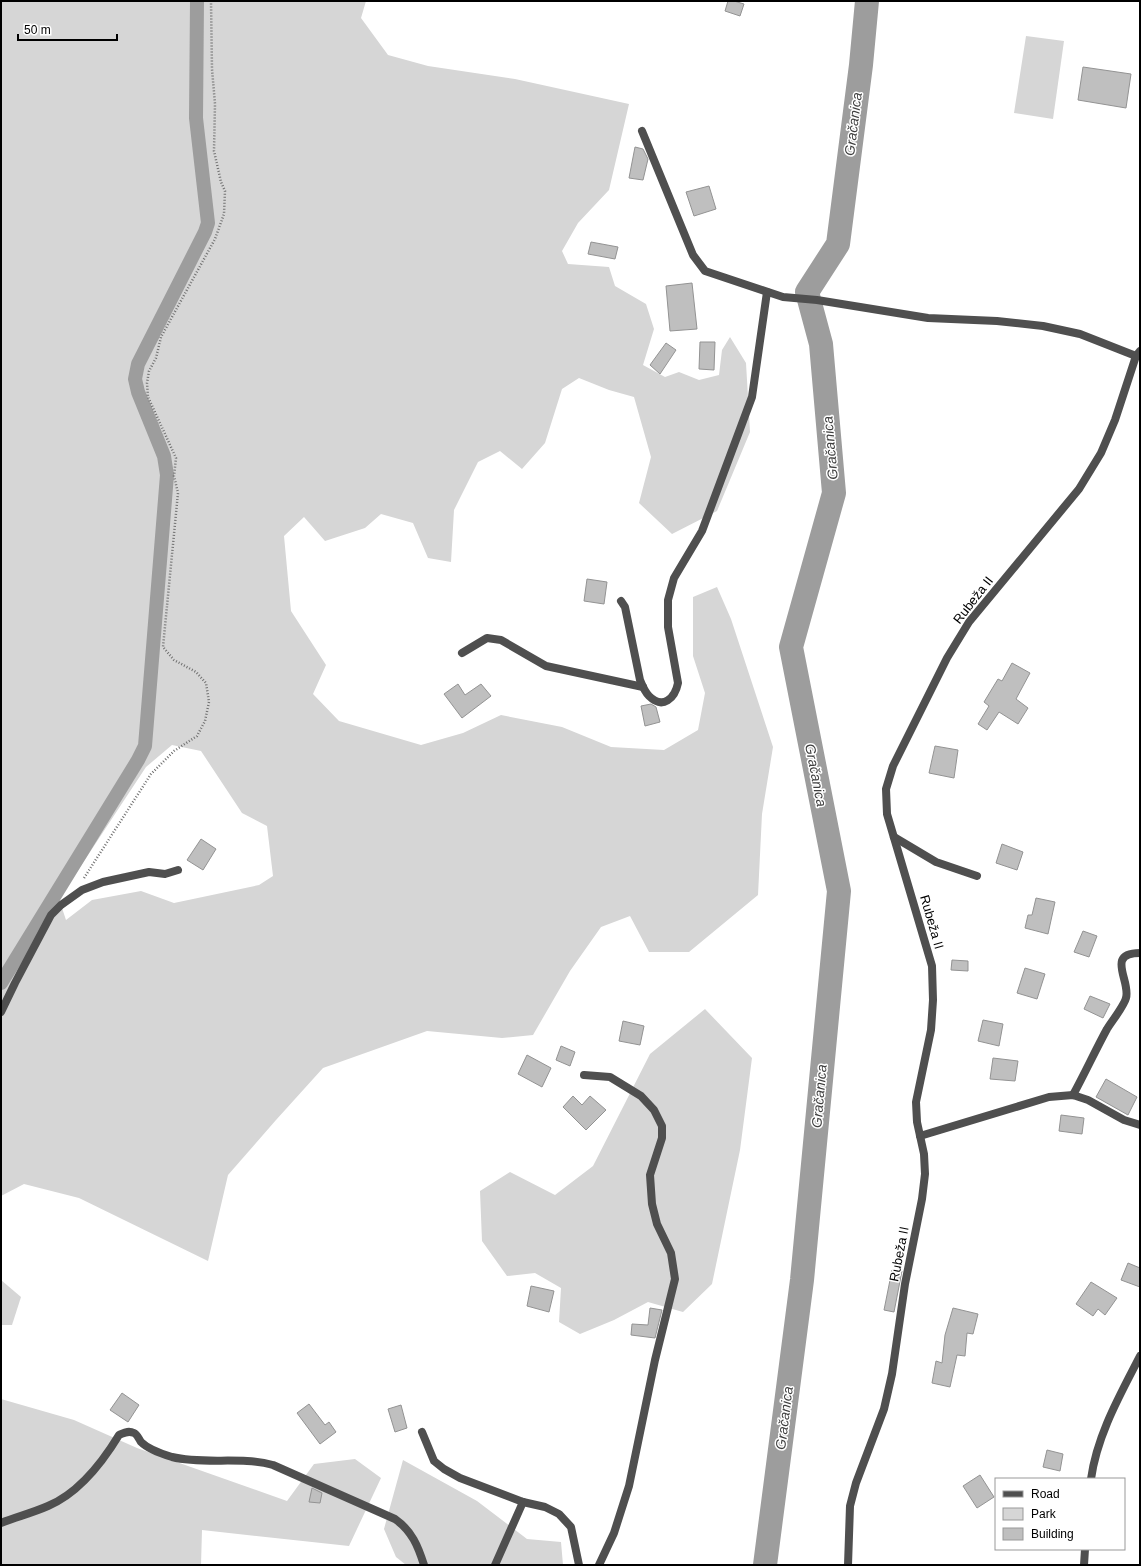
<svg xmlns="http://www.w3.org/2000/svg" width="1141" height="1566" font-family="Arial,sans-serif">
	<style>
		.green { fill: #d6d6d6; fill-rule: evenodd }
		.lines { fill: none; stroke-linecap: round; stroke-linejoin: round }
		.canal { stroke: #9d9d9d; stroke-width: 14 }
		.river { stroke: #9d9d9d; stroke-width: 24 }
		.building { fill: #bfbfbf; stroke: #939393 }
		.path { stroke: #717171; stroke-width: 2.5; stroke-dasharray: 1 2; stroke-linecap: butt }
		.service { stroke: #4f4f4f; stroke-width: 8 }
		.minor { stroke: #4f4f4f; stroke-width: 8 }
		.labels { text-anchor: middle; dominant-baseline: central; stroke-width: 3; stroke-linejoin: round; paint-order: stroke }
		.street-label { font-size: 13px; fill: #000; stroke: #fff }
		.water-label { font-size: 14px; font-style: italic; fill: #3e3e3e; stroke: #fff }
	</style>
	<rect width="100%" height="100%" fill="#fff"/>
	<!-- green -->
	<g class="green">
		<path d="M1 1H366L361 18 388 55 428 66 515 79 629 104 609 190 578 223 562 251 568 264 609 267 615 286 646 304 654 329 643 365 665 377 679 372 699 380 719 375 722 350 730 337 746 363 750 432 717 511 672 534 639 503 651 457 634 397 609 390 579 378 562 389 545 443 522 469 500 451 478 462 454 510 451 562 428 558 413 523 381 514 365 528 325 541 304 517 284 536 291 611 326 665 313 694 339 721 421 745 463 733 501 715 562 727 611 747 664 750 698 730 705 693 693 656V597L717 587 731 619 773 747 762 814 758 895 689 952H649L630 916 601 927 570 971 533 1035 502 1038 427 1031 323 1068 276 1120 228 1175 208 1261 79 1198 24 1184 1 1196ZM172 745 201 751 242 813 267 826 273 876 259 885 174 903 141 891 92 900 66 920 59 899 146 767Z"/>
		<polygon points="1026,36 1064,41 1053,119 1014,113"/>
		<polygon points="705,1009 752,1058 740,1150 712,1284 683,1312 648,1302 614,1320 580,1334 559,1322 561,1288 535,1273 507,1276 482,1241 480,1191 510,1172 555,1195 593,1166 650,1054"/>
		<polygon points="1,1280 21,1297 12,1325 1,1325"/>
		<polygon points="1,1399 74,1420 137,1448 287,1501 314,1464 355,1459 381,1478 349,1546 202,1530 201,1565 1,1565"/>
		<polygon points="403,1460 477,1501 527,1539 561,1542 563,1565 406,1565 396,1557 384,1529"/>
	</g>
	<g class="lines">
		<!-- canal -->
		<polyline class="canal" points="1,983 138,760 145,746 167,475 164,456 138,392 135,379 138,364 205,232 208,223 196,118 197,1"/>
		<!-- river -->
		<polyline class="river" points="765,1565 802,1280 839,891 791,647 834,493 821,344 807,292 838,244 861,65 867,1"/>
	</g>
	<!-- building -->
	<g class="building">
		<polygon points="728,1 734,1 744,4 740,16 725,11"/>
		<polygon points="1083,67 1131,74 1126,108 1078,100"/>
		<polygon points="635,147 643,149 648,159 643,180 629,178"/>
		<polygon points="709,186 716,209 694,216 686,192"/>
		<polygon points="591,242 618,247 615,259 588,254"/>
		<polygon points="692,283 697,329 670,331 666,286"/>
		<polygon points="700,342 715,342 714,370 699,369"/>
		<polygon points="666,343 676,350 660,374 650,365"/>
		<polygon points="587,579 607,582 604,604 584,601"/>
		<polygon points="1012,663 1030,673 1016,699 1028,708 1018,724 999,712 987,730 978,724 989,706 984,702 998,679 1002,681"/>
		<polygon points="458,684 465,695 481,684 491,696 462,718 444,694"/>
		<polygon points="651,704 656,707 660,722 645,726 641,706"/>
		<polygon points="935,746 958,750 954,778 929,773"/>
		<polygon points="201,839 216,849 203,870 187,860"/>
		<polygon points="1002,844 1023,852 1017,870 996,863"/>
		<polygon points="1036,898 1055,902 1048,934 1025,928 1028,915 1032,915"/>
		<polygon points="1083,931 1097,936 1089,957 1074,952"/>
		<polygon points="952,960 968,961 968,971 951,970"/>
		<polygon points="1025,968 1045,974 1037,999 1017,993"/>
		<polygon points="1090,996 1110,1004 1103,1018 1084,1009"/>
		<polygon points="983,1020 1003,1024 999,1046 978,1041"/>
		<polygon points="623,1021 644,1026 640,1045 619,1041"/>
		<polygon points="561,1046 575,1052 570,1066 556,1060"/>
		<polygon points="527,1055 551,1068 542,1087 518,1074"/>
		<polygon points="993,1058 1018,1061 1015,1081 990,1079"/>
		<polygon points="1106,1079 1137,1097 1128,1115 1096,1097"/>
		<polygon points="573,1096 582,1105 590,1096 606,1110 586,1130 563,1107"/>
		<polygon points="1061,1115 1084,1118 1082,1134 1059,1131"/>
		<polygon points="1128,1263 1140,1268 1140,1287 1121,1280"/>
		<polygon points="892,1270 902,1271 894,1312 884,1310"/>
		<polygon points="1091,1282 1117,1298 1105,1315 1098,1309 1093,1316 1076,1304"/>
		<polygon points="531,1286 554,1291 549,1312 527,1306"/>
		<polygon points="650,1308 662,1310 655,1338 631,1335 632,1324 648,1325"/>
		<polygon points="953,1308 978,1314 973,1334 967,1333 965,1356 957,1355 950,1387 932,1383 936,1361 942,1363 945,1335"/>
		<polygon points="122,1393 139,1405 128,1422 110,1410"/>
		<polygon points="309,1404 325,1425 329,1422 336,1432 320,1444 297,1413"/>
		<polygon points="401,1405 407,1428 395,1432 388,1409"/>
		<polygon points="1047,1450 1063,1454 1060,1471 1043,1467"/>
		<polygon points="980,1475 994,1497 977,1508 963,1486"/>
		<polygon points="312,1488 322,1493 320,1503 309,1502"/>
	</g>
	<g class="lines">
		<!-- path -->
		<polyline class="path" points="84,878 151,774 174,751 197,736 205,721 209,702 206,683 196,672 174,660 163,647 178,493 174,476 176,458 148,397 147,383 149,371 156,358 161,337 215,239 224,214 225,191 221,182 214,151 215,104 212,69 211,1"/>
		<!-- service -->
		<g class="service">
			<polyline points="894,837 936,862 977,876"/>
			<polyline points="1,1012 15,983 51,915 61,905 82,890 103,882 149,872 165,874 178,870"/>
		</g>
		<!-- minor -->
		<g class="minor">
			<polyline points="642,131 693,255 705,271 783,297 817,300 928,318 997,321 1043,326 1080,334 1136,356"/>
			<path d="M621 601 625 607 640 680C642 685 645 692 649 696 663 710 675 698 678 683L668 627V600L674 578 702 531 752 397 767 292"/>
			<polyline points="462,653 487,638 501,640 546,666 643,687"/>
			<polyline points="584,1075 610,1077 641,1096 654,1110 662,1126 662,1138 650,1175 652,1204 657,1224 671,1253 675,1279 655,1360 629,1486 614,1533 599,1565"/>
			<path d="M1073 1095C1085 1073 1095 1051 1107 1029 1112 1021 1124 1006 1126 998 1131 981 1105 953 1140 953"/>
			<polyline points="920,1136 1049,1097 1073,1095 1088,1100 1124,1120 1140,1125"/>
			<polyline points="422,1432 434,1461 444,1469 460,1478 523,1502 545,1507 559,1514 571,1527 579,1565"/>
			<path d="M1091 1479C1097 1435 1120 1395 1140 1356"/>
			<path d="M1 1523C16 1517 32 1513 48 1506 79 1493 102 1463 119 1435 124 1433 128 1430 134 1433 137 1434 139 1439 141 1442 148 1449 162 1454 172 1457 205 1465 240 1456 273 1465L395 1519C412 1531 418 1546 424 1565"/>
			<polyline points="495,1565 523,1502"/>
			<polyline points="848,1565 850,1506 856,1483 884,1409 892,1374 905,1284 922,1199 925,1174 924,1154 917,1122 916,1102 931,1030 933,1000 932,966 887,814 886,789 893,766 947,658 969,622 1079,489 1101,453 1115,420 1136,356 1140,351"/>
			<polyline points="1084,1565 1085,1549"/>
		</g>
	</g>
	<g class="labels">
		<!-- street labels -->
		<g class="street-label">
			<text transform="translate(973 600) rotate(-52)">Rubeža II</text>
			<text transform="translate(932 922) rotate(74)">Rubeža II</text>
			<text transform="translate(899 1254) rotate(-79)">Rubeža II</text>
		</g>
		<!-- water labels -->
		<g class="water-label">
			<text transform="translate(853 124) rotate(-83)">Gračanica</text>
			<text transform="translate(830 448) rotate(-95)">Gračanica</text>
			<text transform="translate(816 775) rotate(79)">Gračanica</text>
			<text transform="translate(819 1096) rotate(-85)">Gračanica</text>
			<text transform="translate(784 1418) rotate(-83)">Gračanica</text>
		</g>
	</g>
	<!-- border -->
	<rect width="1141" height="1566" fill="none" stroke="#000000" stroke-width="4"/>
	<!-- legend -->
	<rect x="995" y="1478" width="130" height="72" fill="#ffffff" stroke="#999999"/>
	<rect x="1003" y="1491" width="20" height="6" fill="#4f4f4f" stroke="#999999"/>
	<text x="1031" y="1498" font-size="12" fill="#000000">Road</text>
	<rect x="1003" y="1508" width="20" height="12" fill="#d6d6d6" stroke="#999999"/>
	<text x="1031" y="1518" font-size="12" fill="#000000">Park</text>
	<rect x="1003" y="1528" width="20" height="12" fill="#bfbfbf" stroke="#999999"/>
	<text x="1031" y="1538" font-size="12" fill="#000000">Building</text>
	<!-- scale -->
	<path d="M18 34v6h99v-6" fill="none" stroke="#000000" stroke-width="2"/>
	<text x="24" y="34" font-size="12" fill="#000000" stroke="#ffffff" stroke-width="3" paint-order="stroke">50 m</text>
</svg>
